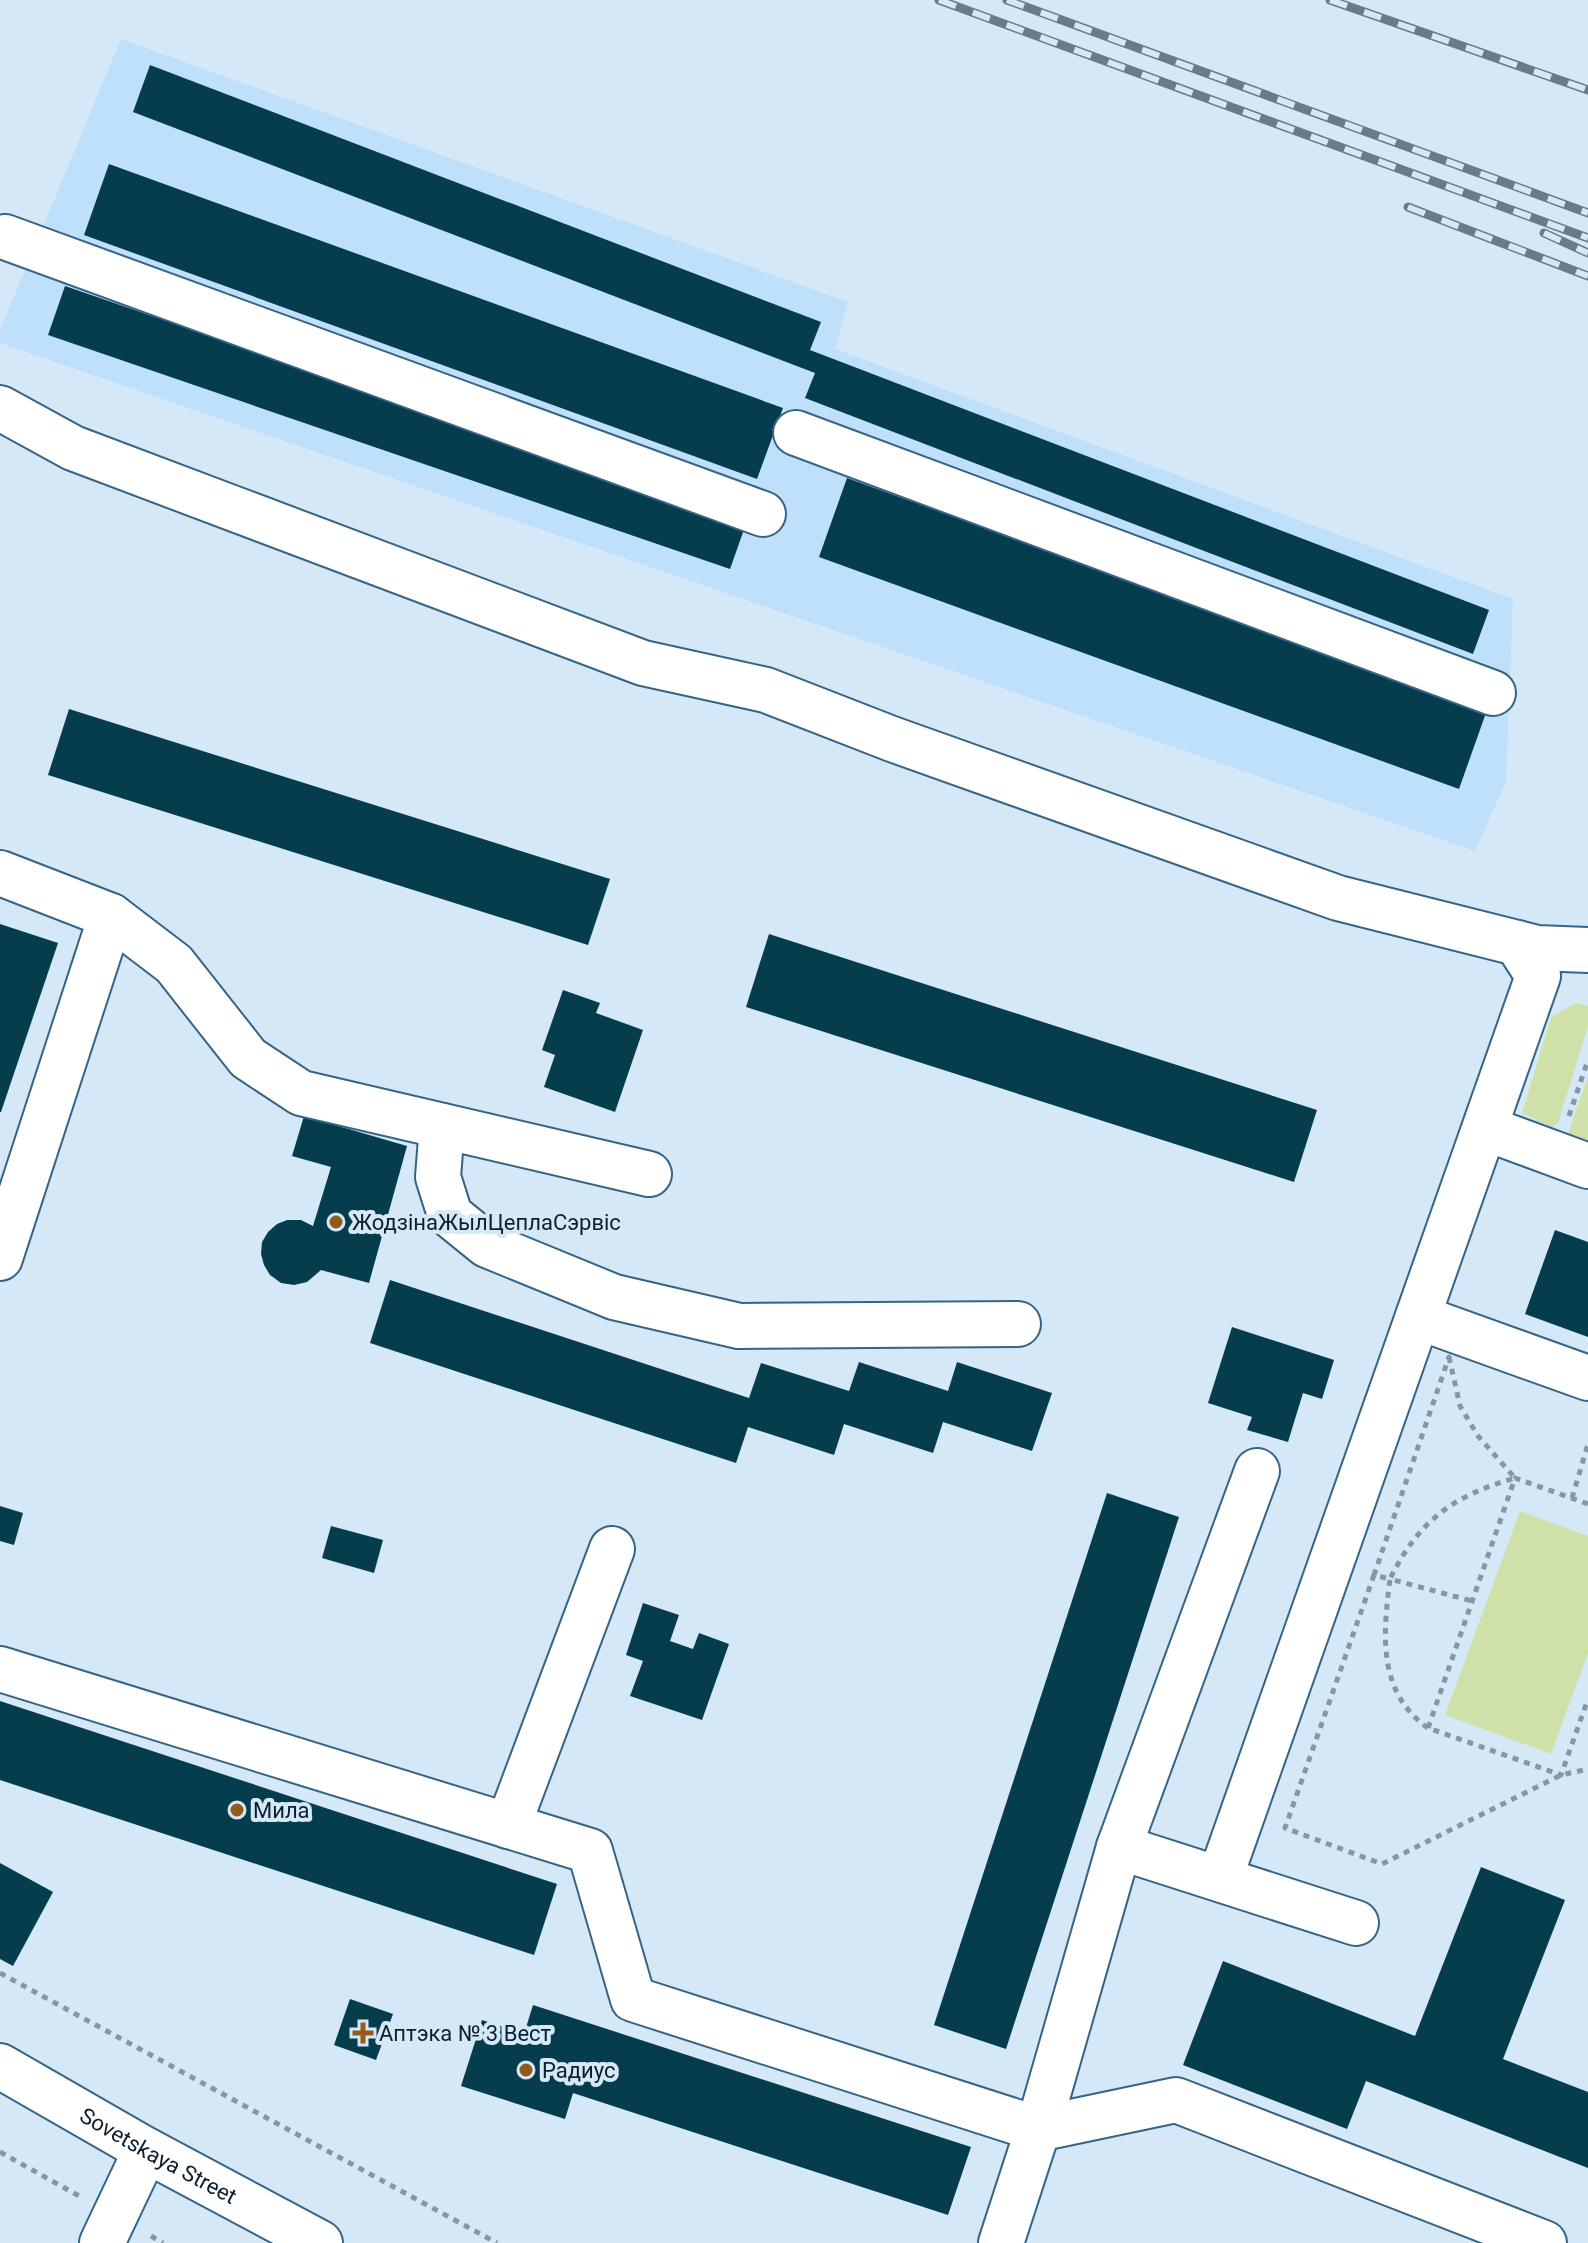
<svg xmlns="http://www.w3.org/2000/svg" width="1588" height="2243" font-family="Roboto,sans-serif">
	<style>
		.built { fill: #bfe0fa }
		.green { fill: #cfe1a9 }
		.building { fill: #053d4d }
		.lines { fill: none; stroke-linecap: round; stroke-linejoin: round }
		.minor-casing { stroke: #366486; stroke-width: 48 }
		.path { stroke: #8497a6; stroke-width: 5; stroke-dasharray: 6 6; stroke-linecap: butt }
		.minor { stroke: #fff; stroke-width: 44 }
		.rail-casing { stroke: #687b8a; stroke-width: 9 }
		.rail { stroke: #d5e8f8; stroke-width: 6; stroke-dasharray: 18; stroke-linecap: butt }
		.poi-dot { fill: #955a1a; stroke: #d5e8f8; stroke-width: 3 }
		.labels { text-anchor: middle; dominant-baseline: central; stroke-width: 8; stroke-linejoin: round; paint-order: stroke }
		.poi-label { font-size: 22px; fill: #0c1f2d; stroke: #d5e8f8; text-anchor: start }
		.street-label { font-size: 22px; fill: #0c1f2d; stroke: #d5e8f8 }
	</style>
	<rect width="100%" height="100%" fill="#d5e8f8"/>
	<!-- built -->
	<polygon class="built" points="121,39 848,302 835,349 1513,599 1506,781 1475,851 0,343 0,330"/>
	<!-- green -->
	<g class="green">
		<polygon points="1576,1003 1588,1006 1588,1026 1558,1123 1551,1127 1522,1113 1551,1017"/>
		<polygon points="1588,1076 1588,1144 1567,1137"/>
		<polygon points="1520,1511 1588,1536 1588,1653 1551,1754 1445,1715"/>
	</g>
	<!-- building -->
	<g class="building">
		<polygon points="150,65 821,322 810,350 1489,610 1473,654 805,398 815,373 133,112"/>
		<polygon points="109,164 783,408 757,479 84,235"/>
		<polygon points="65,286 747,521 730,569 48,335"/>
		<polygon points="847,478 1487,710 1459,789 819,557"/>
		<polygon points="69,709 610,879 588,945 48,775"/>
		<polygon points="0,924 58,943 1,1112 0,1112"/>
		<polygon points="769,934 1317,1110 1294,1182 746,1007"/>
		<polygon points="563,990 600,1003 596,1013 643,1030 615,1112 544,1087 555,1055 542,1050"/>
		<polygon points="304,1116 407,1146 369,1283 321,1270 307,1282 294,1285 281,1283 270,1275 264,1265 261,1254 262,1242 268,1232 277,1224 287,1220 301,1220 313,1226 331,1167 292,1156"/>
		<polygon points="1555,1230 1588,1242 1588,1337 1525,1314"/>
		<polygon points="390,1280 749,1398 761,1363 849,1391 859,1362 948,1391 957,1362 1052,1393 1032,1451 943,1422 933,1453 844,1424 834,1455 748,1427 736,1463 370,1343"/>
		<polygon points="1232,1327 1334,1360 1322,1399 1303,1393 1288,1442 1247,1430 1252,1417 1208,1403"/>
		<polygon points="1107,1493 1179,1517 1006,2049 934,2025"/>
		<polygon points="0,1506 23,1513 14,1545 0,1541"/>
		<polygon points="331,1526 383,1540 374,1573 322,1558"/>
		<polygon points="643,1603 679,1615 670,1641 693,1649 699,1633 729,1644 702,1720 630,1696 643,1661 626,1655"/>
		<polygon points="0,1701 557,1884 534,1955 0,1780"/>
		<polygon points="0,1863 53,1892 13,1966 0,1959"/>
		<polygon points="1481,1867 1565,1900 1503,2059 1588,2092 1588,2168 1366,2081 1347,2129 1183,2065 1223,1961 1415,2036"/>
		<polygon points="350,1999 393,2014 376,2060 334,2045"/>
		<polygon points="533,2005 971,2147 948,2215 573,2093 565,2119 461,2086 482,2020 524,2034"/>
	</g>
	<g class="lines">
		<!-- minor casing -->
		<g class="minor-casing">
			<g id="minor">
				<polyline points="5,237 763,514"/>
				<polyline points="0,408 73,448 643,663 766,690 892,739 1338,898 1537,948 1588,950"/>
				<polyline points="796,433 1493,693"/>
				<polyline points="0,873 111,916 174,964 248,1058 301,1093 649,1174"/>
				<polyline points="442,1126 438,1177 450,1215 487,1245 614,1297 739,1326 1018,1324"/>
				<polyline points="1485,1128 1588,1166"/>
				<polyline points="0,1258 111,916"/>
				<polyline points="1418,1317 1588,1378"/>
				<polyline points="0,1669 590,1851 633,1999 1038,2129 1176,2100 1544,2243"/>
				<polyline points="508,1826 612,1549"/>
				<polyline points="1119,1847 1356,1923"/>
				<polyline points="1220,1878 1538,976 1517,943"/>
				<path id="s1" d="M0 2066 146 2150 320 2243"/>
				<polyline points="102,2243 146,2150"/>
				<polyline points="1001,2243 1038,2129 1119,1847 1257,1471"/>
			</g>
		</g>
		<!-- path -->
		<g class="path">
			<polyline points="1569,1116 1588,1060"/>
			<path d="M1449 1357 1460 1406 1478 1436 1515 1478C1453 1496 1419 1520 1390 1579L1374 1575Z"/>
			<polyline points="1572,1498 1588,1444"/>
			<polyline points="1588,1504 1515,1478 1428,1728 1561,1775 1588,1699"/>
			<polyline points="1374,1575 1285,1828 1382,1864 1561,1775 1588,1769"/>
			<path d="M1428 1728C1377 1692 1383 1634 1390 1579L1472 1601"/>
			<polyline points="0,1973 497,2243"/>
			<polyline points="0,2152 79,2196"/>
			<polyline points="151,2236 163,2243"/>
		</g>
		<!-- minor -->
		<use href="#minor" class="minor"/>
		<!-- rail casing -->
		<g class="rail-casing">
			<g id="rail">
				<polyline points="939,0 1588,238"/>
				<polyline points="1007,0 1588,213"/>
				<polyline points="1330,0 1588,90"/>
				<polyline points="1408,207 1588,276"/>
				<polyline points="1544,233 1588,253"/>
			</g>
		</g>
		<!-- rail -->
		<use href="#rail" class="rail"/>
	</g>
	<!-- markers -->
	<g class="poi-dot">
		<circle cx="336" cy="1222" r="8"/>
		<circle cx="237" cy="1810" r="8"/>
		<path d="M359 2021h8v8h8v8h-8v8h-8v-8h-8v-8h8z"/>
		<circle cx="526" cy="2070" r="8"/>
	</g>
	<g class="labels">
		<!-- poi labels -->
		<g class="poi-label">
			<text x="352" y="1222">ЖодзінаЖылЦеплаСэрвіс</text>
			<text x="253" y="1810">Мила</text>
			<text x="379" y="2033">Аптэка № 3 Вест</text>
			<text x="542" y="2070">Радиус</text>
		</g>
		<!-- street labels -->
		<g class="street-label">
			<text stroke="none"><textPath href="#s1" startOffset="182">Sovetskaya Street</textPath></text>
		</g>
	</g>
</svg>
